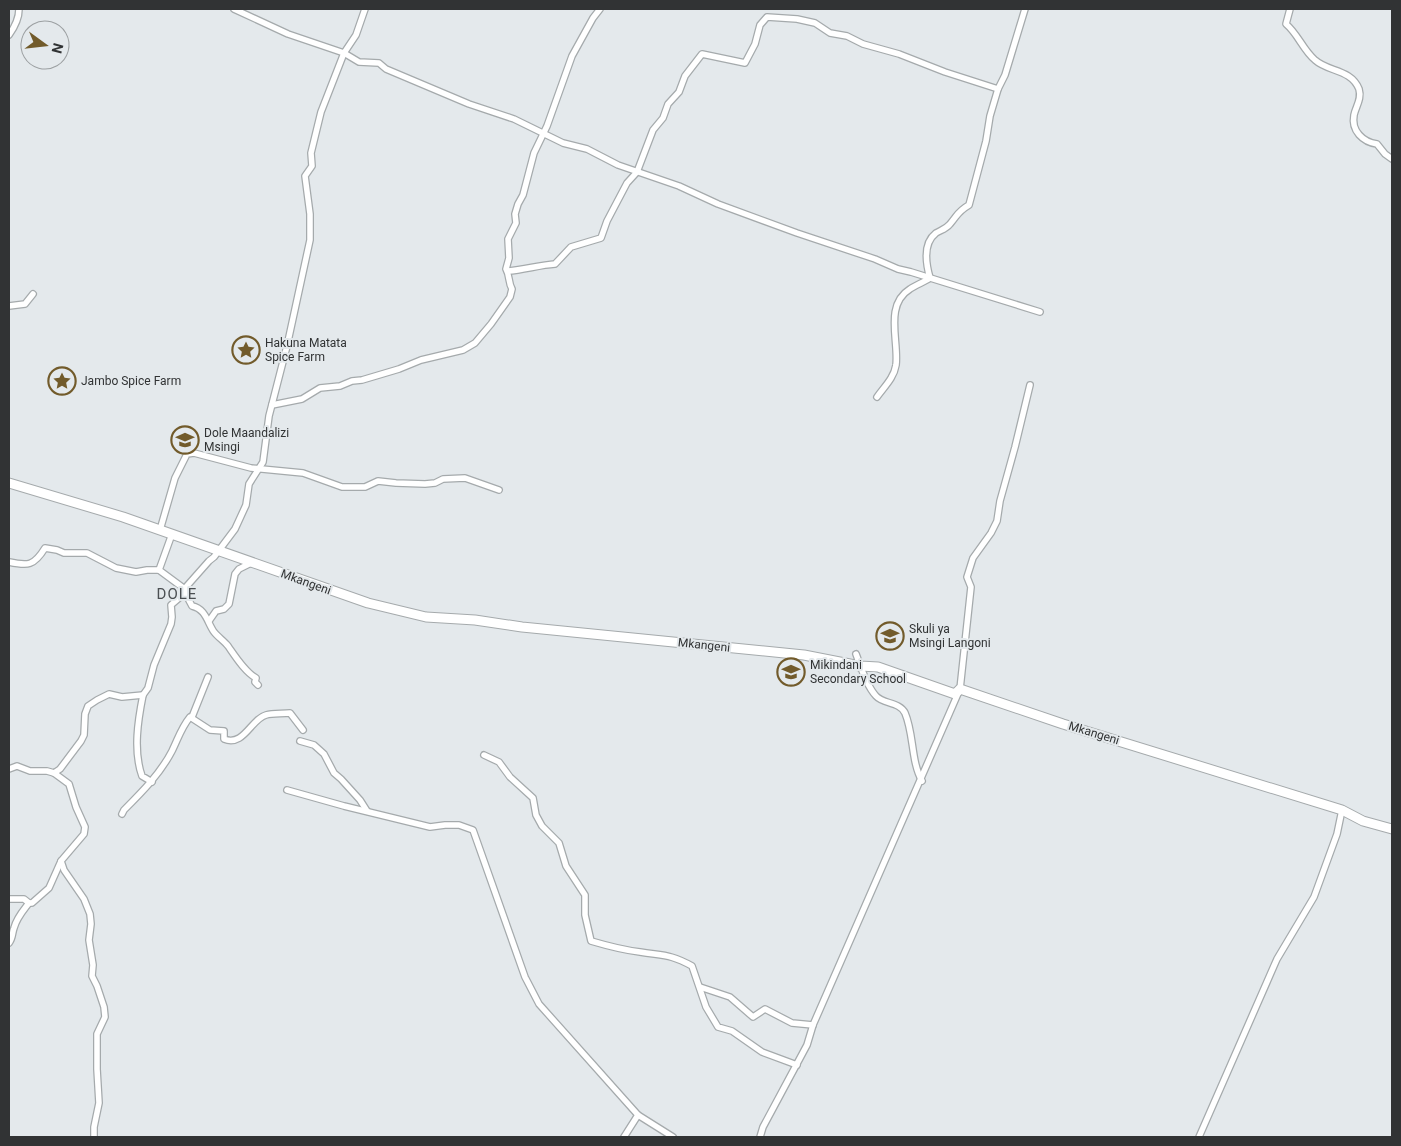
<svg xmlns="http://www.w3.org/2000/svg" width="1401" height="1146" font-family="Roboto,sans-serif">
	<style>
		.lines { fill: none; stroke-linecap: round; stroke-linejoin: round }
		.street-casing { stroke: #a5aaac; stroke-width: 8 }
		.secondary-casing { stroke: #a5aaac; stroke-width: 11 }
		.street { stroke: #fff; stroke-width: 5.5 }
		.secondary { stroke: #fff; stroke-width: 9 }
		.labels { text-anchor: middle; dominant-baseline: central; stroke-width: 4; stroke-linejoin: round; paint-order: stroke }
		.poi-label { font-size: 12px; fill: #313334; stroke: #e4e9ec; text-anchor: start }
		.street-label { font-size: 12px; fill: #313334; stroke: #e4e9ec }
		.quarter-label { font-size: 15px; letter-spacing: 1px; fill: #4b4f52; stroke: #e4e9ec }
	</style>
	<rect width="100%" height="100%" fill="#e4e9ec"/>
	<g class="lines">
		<!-- street casing -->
		<g class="street-casing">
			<g id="street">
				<polyline points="234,9 288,34 344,53 359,62 379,63 386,69 469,104 514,119 563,143 587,149 618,165 679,186 718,204 797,233 875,259 898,269 911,272 1040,312"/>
				<path d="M1290 9 1286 24C1298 34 1303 50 1315 60 1328 72 1351 69 1359 89 1362 99 1356 106 1354 115 1351 131 1363 142 1377 144L1385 154 1392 159"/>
				<path d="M9 35C14 28 19 18 19 9"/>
				<path d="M508 271C524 270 539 265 555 264L571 247 601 238 607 221 627 183 637 172 653 130 663 118 668 104 679 92 685 76 702 54 745 63 755 44 760 25 767 17 797 19 815 23 830 33 847 36 863 44 899 54 945 72 998 89"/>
				<polyline points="9,306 25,304 33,294"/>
				<path d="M877 397C884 387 894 378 896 365 899 341 884 305 910 289 916 285 924 282 930 278 926 264 923 243 936 233 941 230 946 229 950 224 958 215 957 212 969 205L986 141 990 116 998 89 1005 75 1025 9"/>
				<path d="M272 405 302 399 320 388 340 386 352 381 362 380 399 369 421 360 463 350 475 343 491 324 510 297 512 289C508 282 510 276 506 269L509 258 508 239 516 223 515 214 518 204 523 195 534 153 547 126 572 56 593 18 600 9"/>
				<polyline points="160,530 175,478 187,454 194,453 251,468 303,473 342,487 365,487 378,481 396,483 425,484 435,483 443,479 465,478 499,490"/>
				<path d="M172 534 159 570 182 587 192 606C206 609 207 622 214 632 218 637 224 641 228 646 235 656 245 672 256 678L255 682 258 685"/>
				<path d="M9 562C28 566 34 566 45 548L57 550 64 553H87L116 568 136 572 147 570H159"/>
				<polyline points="209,621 216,611 224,609 229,604 235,574 239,569 253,562"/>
				<path d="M856 654C861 667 866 685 876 696 883 704 900 702 905 713 914 734 911 762 922 781"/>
				<polyline points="192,717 208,677"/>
				<polyline points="300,741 314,745 324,754 334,773 341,779 360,800 367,811"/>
				<path d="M484 755 499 762 510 777 533 798 536 815 542 826 559 843 566 866 585 895V915L591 941C608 946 623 950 640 952 664 956 670 954 692 966L706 1007 718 1027 732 1031 762 1052 797 1065"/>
				<polyline points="9,769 17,766 30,771 47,771 54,773 60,769 81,741 84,735 85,714 88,706 97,700 109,694 122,697 143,695"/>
				<polyline points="54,773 69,784 76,807 85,827 84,834 61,861 64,870 84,899 90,914 91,924 89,940 93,965 92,976 97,986 104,1007 105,1017 97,1034 97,1069 99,1103 94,1127 94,1137"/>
				<path d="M152 782 142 776C133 751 138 720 143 695L148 688 154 665 171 624 172 617 171 605 185 593 186 587 209 561 214 557 235 529 246 505 249 484 263 462 269 416 287 346 310 240V214L305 176 312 166 311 153 321 112 344 53 356 35 365 9"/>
				<polyline points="287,790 344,806 430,827 445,825 459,825 473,830 525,977 539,1004 638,1115 624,1137"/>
				<path d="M122 814 124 810C142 792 160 774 172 751 178 739 181 728 190 717L210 730 224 731V739C244 747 251 719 266 715 273 713 282 714 290 713L303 730"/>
				<polyline points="9,899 24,899 29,903"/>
				<path d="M9 943C13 938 12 933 14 928 17 917 23 911 29 903H32L49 888 61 861"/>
				<polyline points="700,987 730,997 753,1017 765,1009 792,1023 813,1025"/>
				<polyline points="638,1115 673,1137"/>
				<polyline points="760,1137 763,1127 807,1045 813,1025 960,689 971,587 967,577 973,558 991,533 997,521 1000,501 1015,447 1030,385"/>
				<polyline points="1199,1137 1277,959 1314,897 1337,834 1342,810"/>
			</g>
		</g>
		<!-- secondary casing -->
		<g class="secondary-casing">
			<polyline id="secondary" points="9,483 123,517 368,603 426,617 475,620 522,627 804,655 860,666 878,667 955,694 960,689 1063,724 1342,810 1363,821 1392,829"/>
		</g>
		<!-- street -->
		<use href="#street" class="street"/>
		<!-- secondary -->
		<use href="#secondary" class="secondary"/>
	</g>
	<!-- icons -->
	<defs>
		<g id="sight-ring" transform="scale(1.4375)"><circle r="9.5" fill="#e4e9ec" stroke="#725b2b" stroke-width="1.5"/><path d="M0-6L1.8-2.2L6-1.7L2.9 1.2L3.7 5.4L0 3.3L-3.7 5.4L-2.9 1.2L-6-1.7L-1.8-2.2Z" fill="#725b2b"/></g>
		<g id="school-ring" transform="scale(1.4375)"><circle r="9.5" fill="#e4e9ec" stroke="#725b2b" stroke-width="1.5"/><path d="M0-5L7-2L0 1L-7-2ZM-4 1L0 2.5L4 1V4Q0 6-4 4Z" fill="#725b2b"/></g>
	</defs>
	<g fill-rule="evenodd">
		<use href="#sight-ring" x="246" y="350"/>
		<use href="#sight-ring" x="62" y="381"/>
		<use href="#school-ring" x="185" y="440"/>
		<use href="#school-ring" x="890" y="636"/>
		<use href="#school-ring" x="791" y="672"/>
	</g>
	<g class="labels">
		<!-- poi labels -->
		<g class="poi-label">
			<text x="265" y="343">Hakuna Matata<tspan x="265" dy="14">Spice Farm</tspan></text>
			<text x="81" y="381">Jambo Spice Farm</text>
			<text x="204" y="433">Dole Maandalizi<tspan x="204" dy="14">Msingi</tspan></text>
			<text x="909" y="629">Skuli ya<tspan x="909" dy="14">Msingi Langoni</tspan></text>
			<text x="810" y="665">Mikindani<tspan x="810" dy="14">Secondary School</tspan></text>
		</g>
		<!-- street labels -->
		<g class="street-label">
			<text transform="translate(306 582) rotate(20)">Mkangeni</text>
			<text transform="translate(704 645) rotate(6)">Mkangeni</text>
			<text transform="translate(1094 733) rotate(17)">Mkangeni</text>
		</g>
		<!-- quarter labels -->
		<g class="quarter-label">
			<text x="177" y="594">DOLE</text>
		</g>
	</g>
	<!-- border -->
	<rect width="1401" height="1146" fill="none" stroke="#313334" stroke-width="20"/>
	<!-- north arrow -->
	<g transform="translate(45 45) rotate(105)"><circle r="24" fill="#e4e9ec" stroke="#9ca0a2"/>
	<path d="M0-4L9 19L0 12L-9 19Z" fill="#725b2b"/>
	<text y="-8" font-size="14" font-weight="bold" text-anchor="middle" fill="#313334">N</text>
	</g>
</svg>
